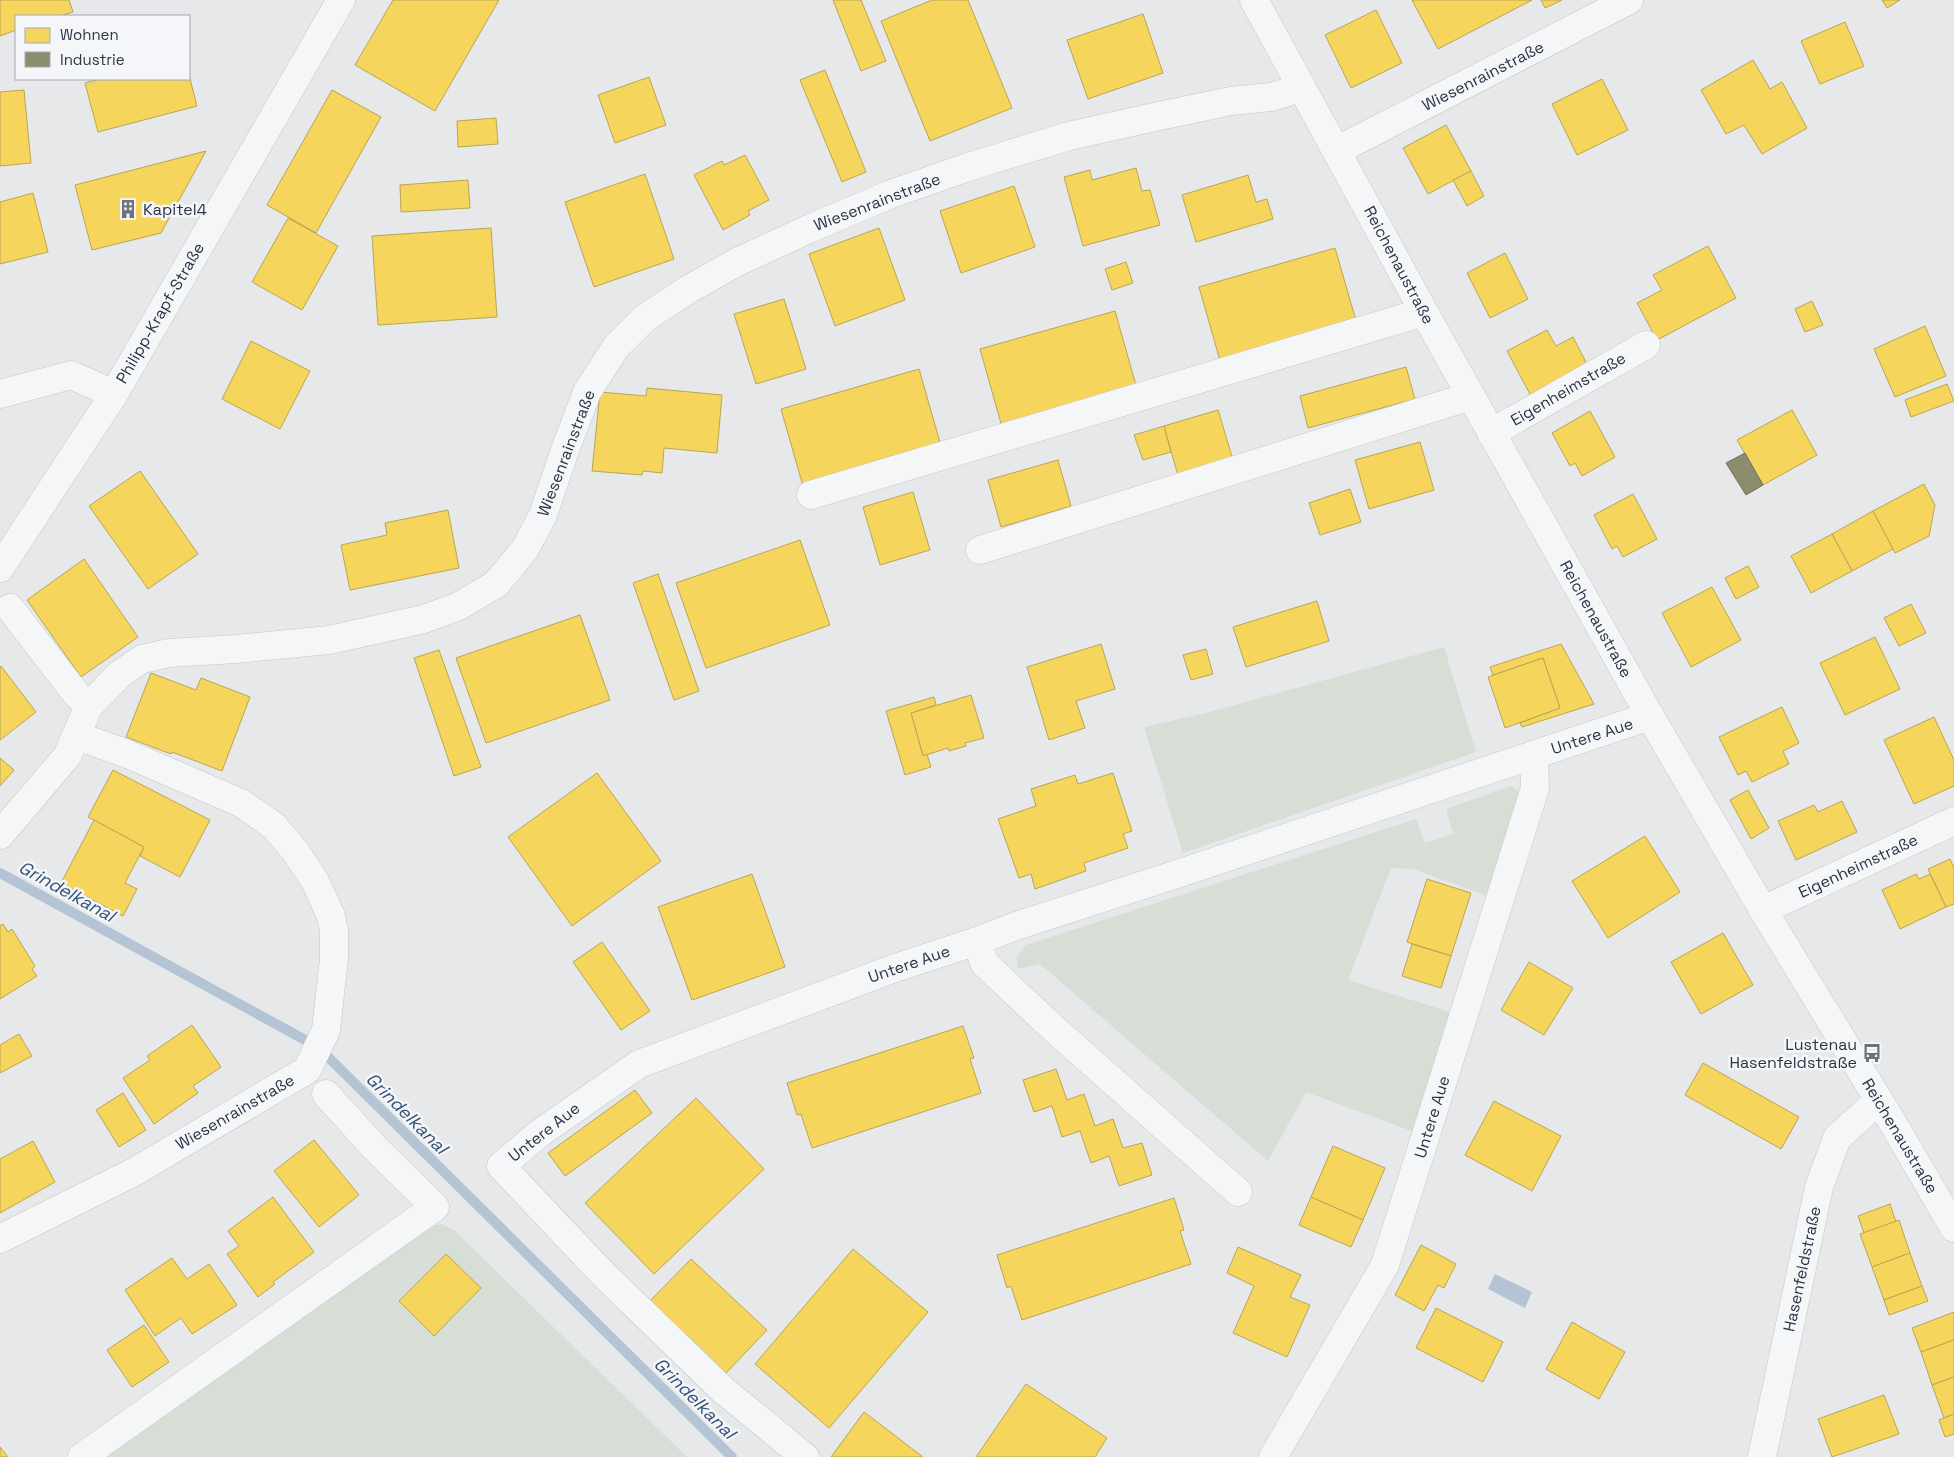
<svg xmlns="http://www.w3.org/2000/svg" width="1954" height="1457" font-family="'Space Grotesk',sans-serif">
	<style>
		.green { fill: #d6ded6 }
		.water { fill: #b4c4d5 }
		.homes { fill: #f6d55c; stroke: #b9a555 }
		.industry { fill: #8c8c6e; stroke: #6f7262 }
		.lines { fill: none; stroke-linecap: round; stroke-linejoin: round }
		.stream { stroke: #b4c4d5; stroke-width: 10 }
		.minor-casing { stroke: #c4c6c8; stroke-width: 29 }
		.minor { stroke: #f5f6f7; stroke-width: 28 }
		.labels { text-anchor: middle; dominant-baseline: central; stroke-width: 5; stroke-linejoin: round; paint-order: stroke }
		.street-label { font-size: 16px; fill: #2b3445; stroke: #f4f6f9 }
		.poi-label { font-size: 16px; fill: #2b3445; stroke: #f4f6f9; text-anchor: start }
		.water-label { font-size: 18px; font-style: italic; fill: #34527a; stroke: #f4f6f9 }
	</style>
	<rect width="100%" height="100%" fill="#e6e8ea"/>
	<!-- green -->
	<g class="green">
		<polygon points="1444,647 1476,752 1183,853 1144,727 1206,713"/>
		<polygon points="1511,786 1519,792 1488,896 1413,869 1391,868 1348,980 1453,1013 1417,1133 1306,1092 1268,1161 1040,964 1018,969 1016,957 1026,945 1416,819 1425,843 1453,834 1446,809"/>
		<polygon points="442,1224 455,1231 687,1457 106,1457 431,1226"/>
	</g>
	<!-- water -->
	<polygon class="water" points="1495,1274 1532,1292 1525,1308 1488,1289"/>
	<!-- homes -->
	<g class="homes">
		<polygon points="0,0 69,0 73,12 60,16 16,16 16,30 0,36"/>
		<polygon points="393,0 499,0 435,111 355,65"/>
		<polygon points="833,0 861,0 886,61 861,71"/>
		<polygon points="932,0 968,0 1012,108 930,141 881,21"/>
		<polygon points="1412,0 1532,0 1438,49"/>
		<polygon points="1541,0 1562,0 1545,8"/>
		<polygon points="1882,0 1900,0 1887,8"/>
		<polygon points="1376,10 1402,63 1351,88 1325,35"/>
		<polygon points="1143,14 1163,73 1088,99 1067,40"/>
		<polygon points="1845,22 1864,66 1820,84 1801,41"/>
		<polygon points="1753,60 1770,89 1782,82 1807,128 1762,154 1744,125 1726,134 1701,90"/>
		<polygon points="825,70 866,172 842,182 800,80"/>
		<polygon points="189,75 197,106 98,132 85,83 100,79 189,79"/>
		<polygon points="649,77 666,125 615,143 598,95"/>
		<polygon points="1602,79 1628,130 1577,155 1552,104"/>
		<polygon points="24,90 31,163 0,166 0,92"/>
		<polygon points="332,90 381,117 316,233 267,205"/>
		<polygon points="496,118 498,144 458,147 457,121"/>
		<polygon points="1446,125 1471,171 1428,194 1403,148"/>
		<polygon points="206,151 161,233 92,250 75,185"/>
		<polygon points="745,155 769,200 748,211 750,215 723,230 694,175 722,161 724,165"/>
		<polygon points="1136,168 1142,191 1150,190 1160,225 1083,246 1064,177 1090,170 1092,180"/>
		<polygon points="1471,171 1484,196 1467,206 1453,180"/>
		<polygon points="645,174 674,259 594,287 565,202"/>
		<polygon points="1248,175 1256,202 1267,199 1273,219 1196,242 1182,195"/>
		<polygon points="468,180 470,208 401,212 400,185"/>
		<polygon points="1014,186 1035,247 961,273 940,211"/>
		<polygon points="33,193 48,252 0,264 0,202"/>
		<polygon points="288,218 338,246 302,310 252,282"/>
		<polygon points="491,228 497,317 378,325 372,236"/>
		<polygon points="879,228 905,300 835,326 809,254"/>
		<polygon points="1708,246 1736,298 1657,340 1637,303 1662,290 1653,275"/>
		<polygon points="1335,248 1357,324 1221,364 1199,287"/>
		<polygon points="1505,253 1528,299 1490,318 1467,273"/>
		<polygon points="1126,262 1133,283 1112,290 1105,269"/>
		<polygon points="784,299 806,369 756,384 734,314"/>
		<polygon points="1812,301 1823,325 1805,332 1795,309"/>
		<polygon points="1115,311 1137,389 1002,427 980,349"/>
		<polygon points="1925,326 1946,376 1895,397 1874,349"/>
		<polygon points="1547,330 1556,346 1573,337 1590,370 1533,400 1507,351"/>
		<polygon points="251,341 310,371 280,429 222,399"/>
		<polygon points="1406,367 1415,399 1308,428 1300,396"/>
		<polygon points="919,369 941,446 803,486 781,409"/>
		<polygon points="1947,384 1954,401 1911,417 1905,400"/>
		<polygon points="647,388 722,395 717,453 664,448 662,473 643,471 642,475 592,471 600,392 646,396"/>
		<polygon points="1218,410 1234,463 1179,479 1164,426"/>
		<polygon points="1792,410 1817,455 1763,485 1737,440"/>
		<polygon points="1590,411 1615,457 1582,476 1575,463 1570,466 1552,433"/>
		<polygon points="1164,426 1171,452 1143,460 1134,435"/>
		<polygon points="1420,442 1434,490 1369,509 1355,460"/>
		<polygon points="1058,460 1071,506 1001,527 988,480"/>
		<polygon points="140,471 198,554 148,589 89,506"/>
		<polygon points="1924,484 1935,505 1929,536 1895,553 1873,511"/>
		<polygon points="1350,489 1361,522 1320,535 1309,503"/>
		<polygon points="913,492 930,550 880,565 863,507"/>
		<polygon points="1633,494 1657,539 1623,557 1617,546 1612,549 1594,515"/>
		<polygon points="448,510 459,568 350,590 341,545 387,535 385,523"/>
		<polygon points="1873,511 1893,549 1852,571 1832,534"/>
		<polygon points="1832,534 1852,571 1811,593 1791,556"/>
		<polygon points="800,540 830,625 706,668 676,583"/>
		<polygon points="84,559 138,637 81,677 27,600"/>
		<polygon points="1748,566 1759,587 1736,599 1725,578"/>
		<polygon points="658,574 699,691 674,700 633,583"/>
		<polygon points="1712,587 1741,640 1691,667 1662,613"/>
		<polygon points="1317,601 1329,641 1246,667 1233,627"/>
		<polygon points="1911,604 1926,633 1899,646 1884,618"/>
		<polygon points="580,615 610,700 486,743 456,658"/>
		<polygon points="1875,637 1900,689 1845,715 1820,663"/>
		<polygon points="1101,644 1115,689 1076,701 1085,728 1049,740 1027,667"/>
		<polygon points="1561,644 1594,704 1522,727 1520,723 1560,708 1543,658 1493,675 1490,667"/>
		<polygon points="1206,649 1213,674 1191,680 1183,655"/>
		<polygon points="439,650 481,767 454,776 414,658"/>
		<polygon points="1543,658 1560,708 1505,728 1488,677"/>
		<polygon points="1,666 36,712 0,740 0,667"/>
		<polygon points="151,673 196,690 201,678 250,697 222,771 172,752 171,754 126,737"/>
		<polygon points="971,695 984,738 965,743 966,746 949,751 948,748 923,756 911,713"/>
		<polygon points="934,697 936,705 911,713 923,756 927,754 931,767 905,775 886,711"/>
		<polygon points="1782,707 1799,743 1783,751 1789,764 1752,782 1746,771 1738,775 1719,737"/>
		<polygon points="1934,717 1954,760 1954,786 1914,804 1884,740"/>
		<polygon points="0,758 14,770 0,786"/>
		<polygon points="113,770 210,820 180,877 140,856 144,847 88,817"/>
		<polygon points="597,773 661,861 572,926 508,837"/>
		<polygon points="1113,773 1132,831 1123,834 1128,848 1084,863 1086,871 1035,889 1031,874 1019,878 998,819 1036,806 1031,789 1075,775 1078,784"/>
		<polygon points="1748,790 1769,828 1751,839 1730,800"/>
		<polygon points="1842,801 1857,832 1796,860 1778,821 1814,805 1818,812"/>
		<polygon points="94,820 144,847 125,883 137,889 123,916 61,883"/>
		<polygon points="1645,836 1680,892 1608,938 1572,881"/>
		<polygon points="1950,859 1954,868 1954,904 1946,907 1928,869"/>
		<polygon points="752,874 785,967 692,1000 658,907"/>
		<polygon points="1916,874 1919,879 1930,874 1946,907 1900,929 1882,890"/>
		<polygon points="1427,879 1471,893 1451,956 1407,942"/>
		<polygon points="3,924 8,932 12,929 35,966 32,969 37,976 0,999 0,926"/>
		<polygon points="1723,933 1753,985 1701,1014 1671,962"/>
		<polygon points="602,942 650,1011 621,1030 573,962"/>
		<polygon points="1412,944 1451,956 1441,988 1402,976"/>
		<polygon points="1529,962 1573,988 1544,1035 1501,1010"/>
		<polygon points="192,1025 221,1067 193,1086 198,1093 154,1124 123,1078 150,1060 147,1056"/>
		<polygon points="963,1026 974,1058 970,1059 981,1093 812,1148 801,1114 797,1115 787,1083"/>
		<polygon points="19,1034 32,1056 0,1073 0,1045"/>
		<polygon points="1703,1063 1799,1117 1781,1149 1685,1095"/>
		<polygon points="1056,1069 1067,1100 1084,1094 1095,1126 1113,1119 1123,1148 1142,1143 1152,1175 1119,1186 1109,1156 1091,1163 1080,1131 1062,1137 1052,1106 1034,1112 1023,1080"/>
		<polygon points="635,1090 652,1113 565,1176 548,1153"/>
		<polygon points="123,1093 146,1130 119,1147 96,1110"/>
		<polygon points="696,1098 764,1169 654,1274 585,1203"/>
		<polygon points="1494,1101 1561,1136 1532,1191 1465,1155"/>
		<polygon points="314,1140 359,1195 319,1227 274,1171"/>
		<polygon points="33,1141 55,1182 0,1213 0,1159"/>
		<polygon points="1333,1146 1385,1168 1363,1220 1311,1197"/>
		<polygon points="273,1197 314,1252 273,1282 275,1284 258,1297 227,1254 239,1246 228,1231"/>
		<polygon points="1311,1197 1363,1220 1351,1247 1299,1225"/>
		<polygon points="1174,1198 1184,1230 1180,1231 1191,1264 1022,1320 1011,1286 1007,1288 997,1255"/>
		<polygon points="1890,1204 1896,1222 1864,1233 1858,1216"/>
		<polygon points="1899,1220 1910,1253 1872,1267 1860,1234"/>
		<polygon points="1421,1245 1456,1264 1444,1288 1438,1285 1424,1311 1395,1295"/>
		<polygon points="1238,1247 1301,1275 1290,1297 1310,1305 1287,1357 1233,1333 1254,1286 1227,1273"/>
		<polygon points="853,1249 928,1312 829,1428 755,1364"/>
		<polygon points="1910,1253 1922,1286 1884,1300 1872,1267"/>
		<polygon points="446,1254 481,1288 434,1336 399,1301"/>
		<polygon points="172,1258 187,1279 209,1264 237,1305 192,1334 181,1318 155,1336 125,1290"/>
		<polygon points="691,1259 767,1330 726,1373 650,1301"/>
		<polygon points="1922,1286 1928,1301 1889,1315 1884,1300"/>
		<polygon points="1436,1308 1503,1342 1483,1382 1416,1348"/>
		<polygon points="1954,1312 1954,1340 1921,1352 1912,1328"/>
		<polygon points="1572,1322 1625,1352 1599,1399 1546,1369"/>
		<polygon points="144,1325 169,1362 132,1387 107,1350"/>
		<polygon points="1954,1340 1954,1377 1932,1385 1921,1352"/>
		<polygon points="1954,1377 1954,1414 1944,1418 1932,1385"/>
		<polygon points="1026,1384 1107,1438 1095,1457 976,1457"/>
		<polygon points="1884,1395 1899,1434 1832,1457 1818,1419"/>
		<polygon points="864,1412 923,1457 831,1457"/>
		<polygon points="1954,1414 1954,1434 1945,1437 1939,1420"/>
		<polygon points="0,1447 8,1457 0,1457"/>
	</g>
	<!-- industry -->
	<polygon class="industry" points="1745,453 1763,485 1746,495 1726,463"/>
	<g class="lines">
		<!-- stream -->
		<polyline class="stream" points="0,873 318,1047 732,1457"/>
		<!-- minor casing -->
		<g class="minor-casing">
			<g id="minor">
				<polyline points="1254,0 1424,312 1650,716 1763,910 1894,1125 1954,1228"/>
				<polyline points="1336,151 1629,0"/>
				<polyline points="0,394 71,375 114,394"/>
				<polyline points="1491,433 1646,345"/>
				<polyline points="811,495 1424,312"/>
				<polyline points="980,550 1471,396"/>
				<polyline points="0,568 114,394 341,0"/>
				<polyline points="10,608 77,695 89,706"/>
				<polyline points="0,835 67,756 89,706 120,674 142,659 169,653 236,649 329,640 424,619 459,606 496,584 525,549 543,515 565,450 587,392 594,381 616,347 645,318 689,289 737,262 811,228 891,194 968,167 1069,136 1159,116 1231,101 1271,97 1285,93 1300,85"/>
				<polyline points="1763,910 1954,821"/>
				<polyline points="977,941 984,963 1053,1028 1238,1192"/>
				<polyline points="0,1239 134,1172 307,1070 326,1030 334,959 334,931 331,916 315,881 295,851 274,826 241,803 125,753 77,736"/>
				<polyline points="82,1457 435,1207 374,1147 326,1094"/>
				<polyline points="805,1457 723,1390 605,1276 501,1166 540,1133 639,1064 895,968 977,941 1016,926 1171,876 1650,716"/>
				<polyline points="1273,1457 1385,1265 1535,788 1534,755"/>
				<polyline points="1762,1457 1819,1187 1837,1138 1879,1100"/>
			</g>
		</g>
		<!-- minor -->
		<use href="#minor" class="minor"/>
	</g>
	<!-- icons -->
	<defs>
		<g id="building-bare" transform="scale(1.5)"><path d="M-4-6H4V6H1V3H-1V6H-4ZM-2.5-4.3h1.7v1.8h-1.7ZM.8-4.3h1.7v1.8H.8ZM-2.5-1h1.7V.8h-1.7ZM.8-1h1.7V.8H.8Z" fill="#6c737f" stroke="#f4f6f9" stroke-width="2.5" paint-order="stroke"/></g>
		<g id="bus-bare" transform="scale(1.5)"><path d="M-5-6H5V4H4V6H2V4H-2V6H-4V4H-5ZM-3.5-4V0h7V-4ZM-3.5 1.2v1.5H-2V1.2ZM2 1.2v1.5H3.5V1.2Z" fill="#6c737f" stroke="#f4f6f9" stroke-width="2.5" paint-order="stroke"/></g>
	</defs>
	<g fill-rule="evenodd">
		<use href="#building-bare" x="128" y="209"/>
		<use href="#bus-bare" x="1872" y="1053"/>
	</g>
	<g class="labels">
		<!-- street labels -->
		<g class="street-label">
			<text transform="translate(1483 76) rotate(-27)">Wiesenrainstraße</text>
			<text transform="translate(877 202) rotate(-21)">Wiesenrainstraße</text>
			<text transform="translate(1399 265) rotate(62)">Reichenaustraße</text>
			<text transform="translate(160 313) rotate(-60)">Philipp-Krapf-Straße</text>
			<text transform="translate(1568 389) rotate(-30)">Eigenheimstraße</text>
			<text transform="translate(566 453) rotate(-69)">Wiesenrainstraße</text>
			<text transform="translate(1596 619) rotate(61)">Reichenaustraße</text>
			<text transform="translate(1592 736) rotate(-18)">Untere Aue</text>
			<text transform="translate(1858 866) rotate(-25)">Eigenheimstraße</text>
			<text transform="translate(909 964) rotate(-19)">Untere Aue</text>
			<text transform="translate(235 1112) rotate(-30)">Wiesenrainstraße</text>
			<text transform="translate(1432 1117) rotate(-73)">Untere Aue</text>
			<text transform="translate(544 1132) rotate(-38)">Untere Aue</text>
			<text transform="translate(1900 1136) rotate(59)">Reichenaustraße</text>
			<text transform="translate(1802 1269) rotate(-78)">Hasenfeldstraße</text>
		</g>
		<!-- poi labels -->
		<g class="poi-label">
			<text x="143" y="209">Kapitel4</text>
			<text x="1857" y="1044" text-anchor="end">Lustenau<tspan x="1857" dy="18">Hasenfeldstraße</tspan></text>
		</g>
		<!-- water labels -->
		<g class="water-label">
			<text transform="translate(67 891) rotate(29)">Grindelkanal</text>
			<text transform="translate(407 1113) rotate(45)">Grindelkanal</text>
			<text transform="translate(695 1398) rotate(45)">Grindelkanal</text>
		</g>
	</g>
	<!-- legend -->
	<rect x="15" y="15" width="175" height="65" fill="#f4f6f9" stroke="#a4a8b1"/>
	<rect x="25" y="28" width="25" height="15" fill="#f6d55c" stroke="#a4a8b1"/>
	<text x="60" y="40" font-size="15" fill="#2b3445">Wohnen</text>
	<rect x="25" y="52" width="25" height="15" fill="#8c8c6e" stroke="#a4a8b1"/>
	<text x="60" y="65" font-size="15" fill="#2b3445">Industrie</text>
</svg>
